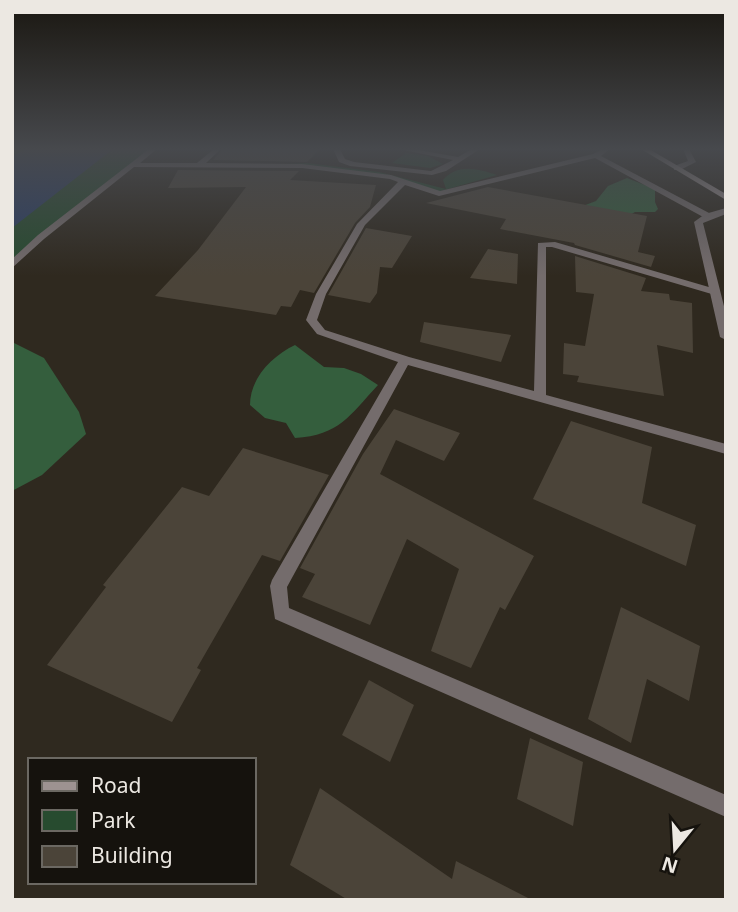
<svg xmlns="http://www.w3.org/2000/svg" width="738" height="912" font-family="'Noto Sans',sans-serif">
	<style>
		.green { fill: #274b2f }
		.forest { fill: #345e3d }
		.water { fill: #2c3f66 }
		.building { fill: #4b4439 }
		.lines { fill: none; stroke-linecap: round; stroke-linejoin: round }
		.service { fill: #746c6c; fill-rule: evenodd }
		.minor { fill: #746c6c; fill-rule: evenodd }
		.tertiary { fill: #746c6c; fill-rule: evenodd }
		.secondary { fill: #9d9291; fill-rule: evenodd }
	</style>
	<rect width="100%" height="100%" fill="#2f291f"/>
	<!-- green -->
	<g class="green">
		<polygon points="12,149 157,149 41,237 12,266"/>
		<polygon points="406,153 428,156 443,164 430,168 392,163"/>
		<path d="M307 163 379 172 446 189 443 180C458 163 478 169 497 175L434 193 391 177 287 164Z"/>
	</g>
	<!-- forest -->
	<g class="forest">
		<polygon points="627,178 655,189 655,202 658,209 655,212 635,212 626,217 580,207 596,201 608,186"/>
		<polygon points="12,342 44,358 79,412 86,434 42,475 12,491"/>
		<path d="M295 345 324 367 344 368 361 374 378 385C349 416 340 435 295 438L286 423 265 418 250 405C250 378 272 356 295 345Z"/>
	</g>
	<!-- water -->
	<polygon class="water" points="26,149 113,149 12,228 12,157"/>
	<!-- building -->
	<g class="building">
		<polygon points="223,149 320,149 307,162 213,160"/>
		<polygon points="178,170 299,171 290,180 376,185 370,207 355,223 314,293 300,290 291,307 281,306 276,315 155,296 198,250 246,187 168,188"/>
		<polygon points="488,187 647,216 638,252 655,256 651,267 575,245 574,243 500,229 506,219 426,203"/>
		<polygon points="366,228 412,236 392,268 380,267 377,293 370,303 328,295"/>
		<polygon points="488,249 518,254 517,284 470,278"/>
		<polygon points="575,256 646,278 641,291 669,294 670,300 692,303 693,353 657,345 664,396 577,382 579,376 563,374 564,343 585,346 594,294 576,292"/>
		<polygon points="424,322 511,335 501,362 420,342"/>
		<polygon points="394,409 460,433 444,461 396,440 380,474 534,556 505,610 500,607 471,668 431,651 459,569 407,539 370,625 302,597 315,574 300,568 363,454"/>
		<polygon points="571,421 652,447 642,503 696,525 686,566 533,499"/>
		<polygon points="243,448 329,475 280,561 262,555 197,668 201,670 172,722 47,665 106,587 103,585 182,487 209,496"/>
		<polygon points="621,607 700,646 689,701 647,679 631,743 588,719"/>
		<polygon points="369,680 414,705 390,762 342,735"/>
		<polygon points="530,738 583,762 573,826 517,799"/>
		<polygon points="320,788 452,879 456,861 532,900 348,900 290,865"/>
	</g>
	<g class="lines">
		<!-- service -->
		<polygon class="service" points="333,149 340,149 345,159 354,162 431,171 453,160 398,149 413,149 458,157 472,149 480,149 446,171 432,175 350,166 339,162"/>
		<!-- minor -->
		<polygon class="minor" points="149,149 157,149 140,163 197,163 214,149 221,149 206,163 302,164 391,175 440,191 593,154 603,149 610,149 601,156 711,214 711,218 705,218 595,158 439,196 405,185 365,225 326,294 317,320 325,330 409,357 534,391 538,243 555,242 719,290 720,292 715,295 552,247 546,247 546,395 726,444 726,454 408,365 287,587 289,608 726,795 726,817 275,619 270,586 272,580 398,362 317,334 306,320 316,294 357,224 398,182 390,179 302,168 134,167 44,239 12,268 12,259 38,235"/>
		<!-- tertiary -->
		<g class="tertiary">
			<polygon points="683,149 689,149 696,162 680,170 674,170 674,166 688,161"/>
			<polygon points="726,208 726,214 703,223 726,314 726,340 720,337 694,222 705,214"/>
		</g>
		<!-- secondary -->
		<polygon class="secondary" points="641,149 649,149 726,194 726,200"/>
	</g>
	<!-- sky -->
	<linearGradient id="sky" x2="0" y2="1"><stop stop-color="#1a1711"/><stop offset="0.54" stop-color="#47494d"/><stop offset="1" stop-color="#47494d" stop-opacity="0"/></linearGradient>
	<rect width="738" height="276" fill="url(#sky)"/>
	<!-- border -->
	<rect width="738" height="912" fill="none" stroke="#ece8e2" stroke-width="28"/>
	<!-- legend -->
	<rect x="28" y="758" width="228" height="126" fill="#15120d" stroke="#6b6862" stroke-width="2"/>
	<rect x="42" y="781" width="35" height="10" fill="#9d9291" stroke="#6b6862" stroke-width="2"/>
	<text x="91" y="793" font-size="21" fill="#ece8e2">Road</text>
	<rect x="42" y="810" width="35" height="21" fill="#274b2f" stroke="#6b6862" stroke-width="2"/>
	<text x="91" y="828" font-size="21" fill="#ece8e2">Park</text>
	<rect x="42" y="846" width="35" height="21" fill="#4b4439" stroke="#6b6862" stroke-width="2"/>
	<text x="91" y="863" font-size="21" fill="#ece8e2">Building</text>
	<!-- north arrow -->
	<g transform="translate(675 849) rotate(198)" stroke="#15120d" stroke-width="5" paint-order="stroke">
	<path d="M0-5L12 26L0 18L-12 26Z" fill="#ece8e2"/>
	<text y="-10" font-size="19" font-weight="bold" text-anchor="middle" fill="#ece8e2">N</text>
	</g>
</svg>
